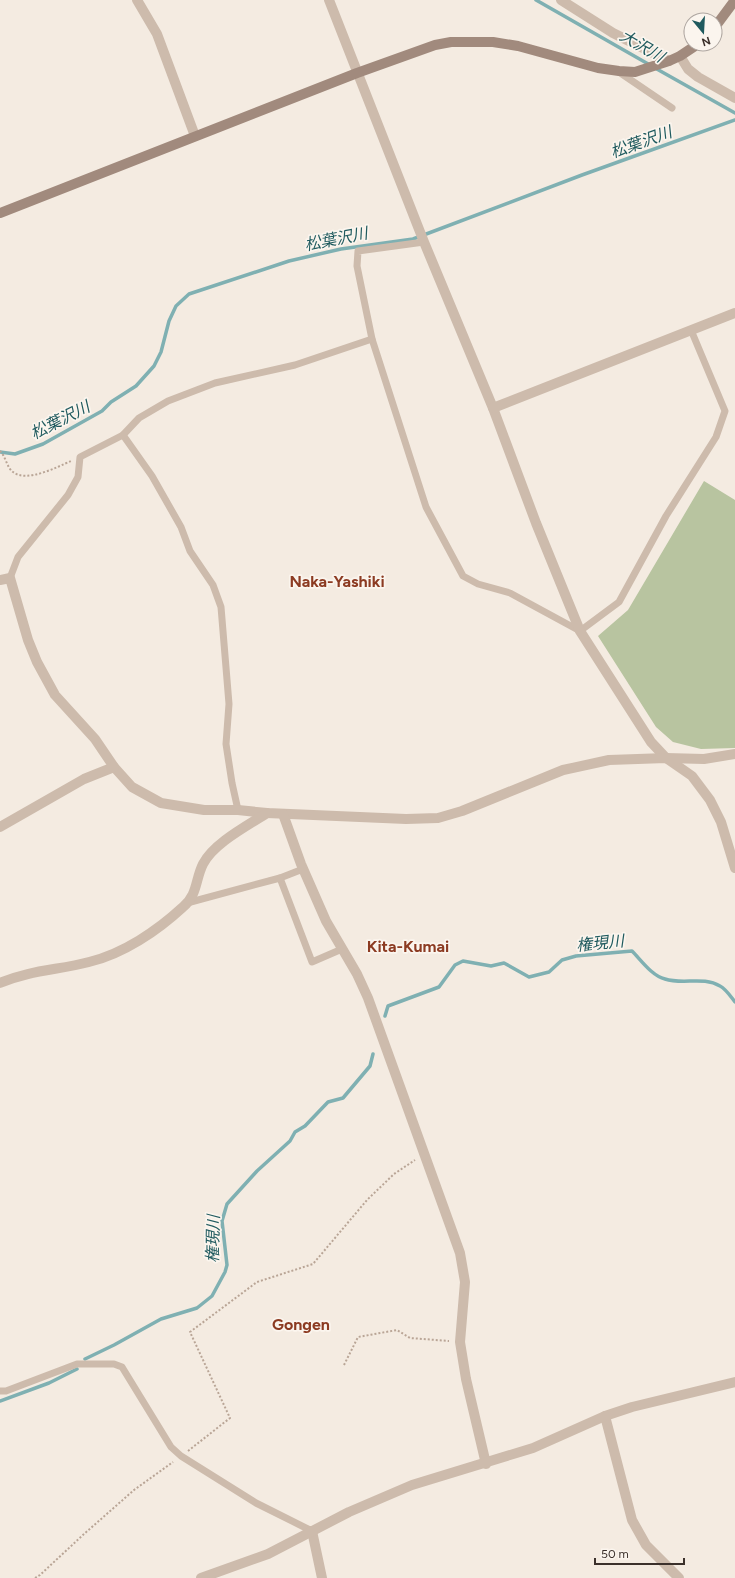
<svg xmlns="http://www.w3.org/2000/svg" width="735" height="1578" font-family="Figtree,'Noto Sans JP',sans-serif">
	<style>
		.green { fill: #b8c4a0 }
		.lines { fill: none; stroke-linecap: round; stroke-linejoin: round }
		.stream { stroke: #7fb0b2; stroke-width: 3.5 }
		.path { stroke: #b9a596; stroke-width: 2; stroke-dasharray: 2 2; stroke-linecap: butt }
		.lane { stroke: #cdbbac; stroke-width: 7 }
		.street { stroke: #cdbbac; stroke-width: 10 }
		.secondary { stroke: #a18a7d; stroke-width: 10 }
		.labels { text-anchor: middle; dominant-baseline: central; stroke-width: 3.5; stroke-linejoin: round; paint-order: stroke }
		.water-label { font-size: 16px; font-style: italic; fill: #1f5a5e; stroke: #fbf5ee }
		.neighbourhood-label { font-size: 16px; font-weight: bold; fill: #8c3b22; stroke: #fbf5ee }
	</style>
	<rect width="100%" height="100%" fill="#f4ebe1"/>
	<!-- green -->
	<polygon class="green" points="704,481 735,500 735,748 701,749 673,742 656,727 598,636 628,610"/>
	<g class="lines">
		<!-- stream -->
		<g class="stream">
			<polyline points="536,0 650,65"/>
			<polyline points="655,68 735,113"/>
			<polyline points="0,452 15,454 43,444 102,411 111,402 136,386 154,366 161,352 169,321 176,306 189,294 289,261 341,249 413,239 582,175 735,120"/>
			<path d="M385 1016 388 1006 439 987 455 965 463 961 491 966 504 963 529 977 549 972 562 960 576 956 632 951C641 960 652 976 665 979 683 985 703 976 720 986 726 989 731 997 735 1002"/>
			<polyline points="85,1359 114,1345 161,1319 197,1308 212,1296 225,1272 227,1265 222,1221 227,1204 257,1171 290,1141 295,1132 305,1126 328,1102 343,1098 370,1066 373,1054"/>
			<polyline points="0,1401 49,1383 77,1369"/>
		</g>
		<!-- path -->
		<g class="path">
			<path d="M0 451C6 457 7 468 13 472 27 483 57 467 71 461"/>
			<polyline points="344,1365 358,1337 397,1330 410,1338 449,1341"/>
			<polyline points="188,1451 230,1418 190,1332 257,1282 313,1264 367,1200 394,1174 415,1160"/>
			<polyline points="35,1578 40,1575 84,1534 134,1490 173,1462"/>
		</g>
		<!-- lane -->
		<g class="lane">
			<polyline points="619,72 672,108"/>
			<polyline points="424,242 358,251 357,266 372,339 426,507 463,576 478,584 510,593 580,631 619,602 666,516 716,437 725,411 691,330"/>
			<polyline points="123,435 152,476 181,527 190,551 213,585 221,607 229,704 226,744 232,783 238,810"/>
			<polyline points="10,578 18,557 68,495 78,477 80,457 123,435 139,418 168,401 215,383 295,365 372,339"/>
			<polyline points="303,869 280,878 312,962 342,949"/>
			<polyline points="187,903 280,878"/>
			<polyline points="0,1391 6,1391 77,1364 114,1364 122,1367 171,1447 181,1456 256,1503 312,1531"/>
		</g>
		<!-- street -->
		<g class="street">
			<polyline points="137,0 157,34 195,136"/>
			<polyline points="329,0 424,242 493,408 536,523 580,631 651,742 666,758 692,776 710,800 721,822 735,868"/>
			<polyline points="561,0 613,33 669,61"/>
			<polyline points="680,56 688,69 698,77 735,98"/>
			<polyline points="493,408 735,313"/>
			<polyline points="0,580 10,578 28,640 37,662 55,695 95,739 114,767 132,787 161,803 204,810 238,810 267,813 406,819 438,818 462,811 563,770 609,760 666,758 704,759 735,754"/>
			<polyline points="283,814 301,864 326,921 357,974 368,998 460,1253 465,1282 460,1342 466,1379 486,1464"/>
			<polyline points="0,827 84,779 114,767"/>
			<path d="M0 983C30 970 59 970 89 962 123 954 157 931 183 907 198 894 195 880 203 864 214 843 247 826 267 813"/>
			<polyline points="605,1416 632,1520 646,1545 679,1578"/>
			<polyline points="312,1531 322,1578"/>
			<polyline points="201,1578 268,1554 349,1512 412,1485 533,1448 605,1416 632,1407 735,1382"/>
		</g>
		<!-- secondary -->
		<g class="secondary">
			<polyline points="715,27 735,0"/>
			<polyline points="0,213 357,73 435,45 451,42 493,42 518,46 598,68 619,71 635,72 669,61 680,56 698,44"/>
		</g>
	</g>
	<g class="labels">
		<!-- water labels -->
		<g class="water-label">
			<text transform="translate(642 46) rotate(30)">大沢川</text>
			<text transform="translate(641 142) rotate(-20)">松葉沢川</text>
			<text transform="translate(336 239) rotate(-11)">松葉沢川</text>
			<text transform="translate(60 420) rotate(-27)">松葉沢川</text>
			<text transform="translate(600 943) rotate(-6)">権現川</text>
			<text transform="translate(213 1239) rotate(-89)">権現川</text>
		</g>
		<!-- neighbourhood labels -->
		<g class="neighbourhood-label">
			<text x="337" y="581">Naka-Yashiki</text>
			<text x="408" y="946">Kita-Kumai</text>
			<text x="301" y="1324">Gongen</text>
		</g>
	</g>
	<!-- north arrow -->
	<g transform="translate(703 32) rotate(162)"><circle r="19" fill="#fbf5ee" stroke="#aea6a0"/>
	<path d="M0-3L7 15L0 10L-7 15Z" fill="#1f5a5e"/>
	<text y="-6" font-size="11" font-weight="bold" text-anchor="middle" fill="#3b302b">N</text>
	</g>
	<!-- scale -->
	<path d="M595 1558v6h89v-6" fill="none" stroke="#3b302b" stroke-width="2"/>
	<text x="601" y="1558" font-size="12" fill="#3b302b" stroke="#fbf5ee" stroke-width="3" paint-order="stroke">50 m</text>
</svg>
